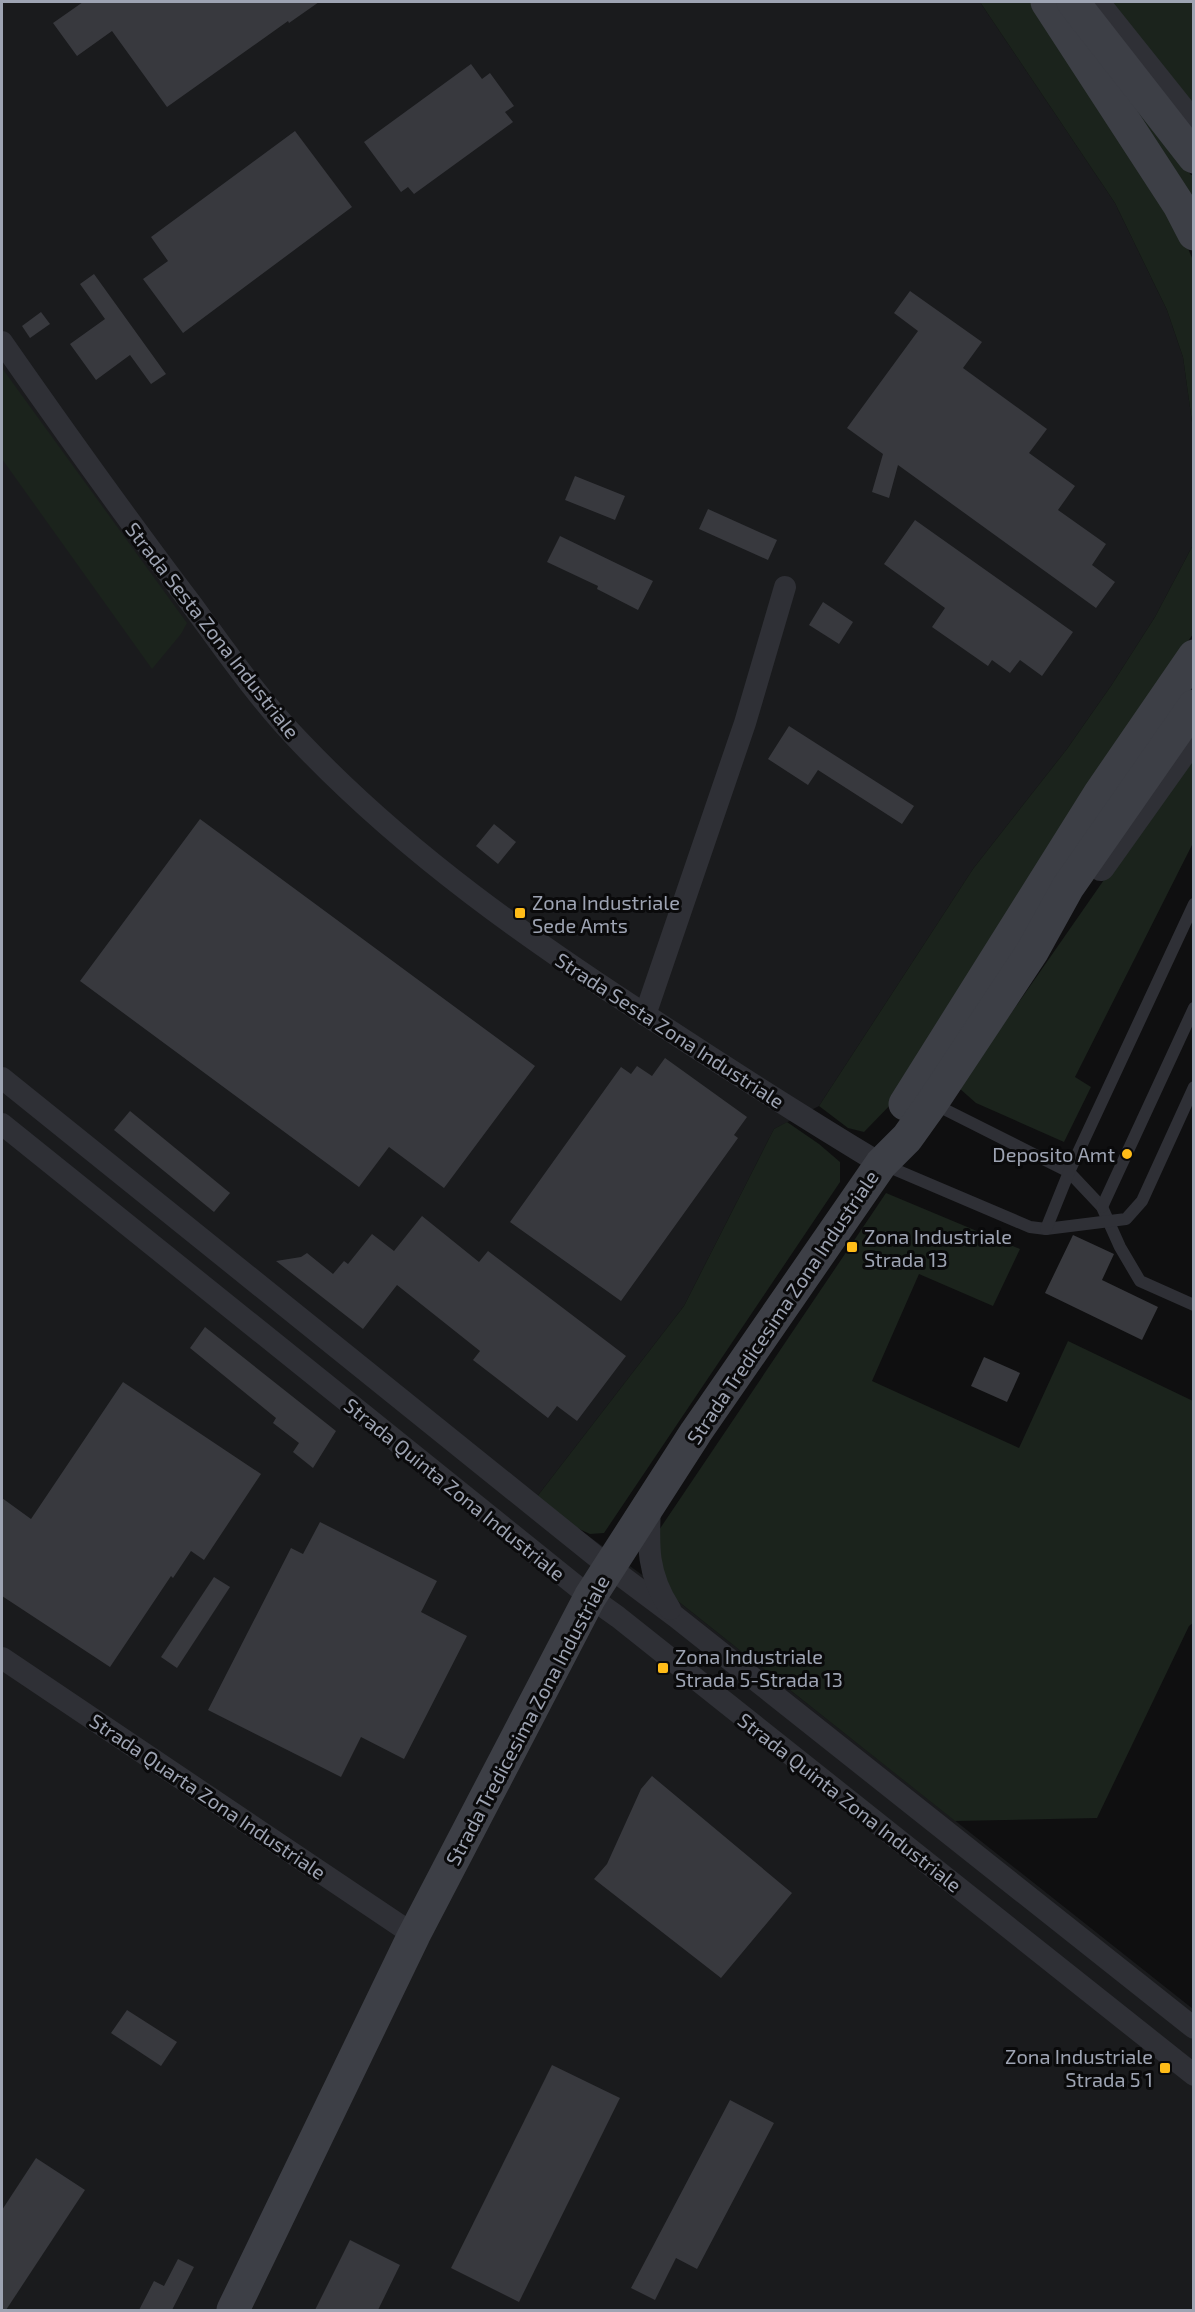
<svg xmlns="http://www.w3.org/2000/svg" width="1195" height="2312" font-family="'Exo 2',sans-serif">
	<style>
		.built { fill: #1a1b1d }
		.green { fill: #1b231c }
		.building { fill: #38393e }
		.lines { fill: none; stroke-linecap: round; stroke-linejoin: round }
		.service { stroke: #2f3036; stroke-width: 12 }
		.minor { stroke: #2f3036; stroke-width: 22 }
		.tertiary { stroke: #2f3036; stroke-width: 28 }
		.secondary { stroke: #3d3f46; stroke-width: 33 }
		.poi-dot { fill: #ffbc18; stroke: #0a0a0b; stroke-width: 2 }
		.labels { text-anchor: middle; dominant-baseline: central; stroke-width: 6; stroke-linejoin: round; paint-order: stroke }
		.street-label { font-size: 20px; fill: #9ea4b3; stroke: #0a0a0b }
		.poi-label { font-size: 20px; fill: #9ea4b3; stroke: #0a0a0b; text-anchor: start }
	</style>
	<rect width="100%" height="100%" fill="#0f0f10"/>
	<!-- built -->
	<polygon class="built" points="2,2 980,2 1115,203 1167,310 1183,357 1193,429 1193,545 1155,617 1111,686 1067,749 973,869 819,1106 774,1129 684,1306 536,1498 674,1598 1193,2009 1193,2310 2,2310"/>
	<!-- green -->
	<g class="green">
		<polygon points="980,2 1033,2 1182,235 1193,260 1193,429 1183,357 1167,310 1115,203"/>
		<polygon points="1100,2 1193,2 1193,116"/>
		<polygon points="1118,78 1191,175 1193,175 1193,215"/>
		<polygon points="2,368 187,623 181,634 152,669 2,459"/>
		<polygon points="1193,545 1193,634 1119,742 895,1100 864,1132 848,1128 819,1106 973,869 1067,749 1111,686 1155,617"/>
		<polygon points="1193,752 1193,843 1075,1077 1091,1087 1064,1142 976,1103 959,1088"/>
		<polygon points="787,1122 819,1144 840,1162 840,1182 604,1533 590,1534 577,1528 536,1498 684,1306 774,1129"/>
		<polygon points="886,1193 1020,1249 993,1306 919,1274 872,1381 1019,1448 1068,1341 1193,1401 1193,1623 1189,1626 1097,1818 955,1821 674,1598 662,1574 657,1533"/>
	</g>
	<!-- building -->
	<g class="building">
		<polygon points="83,2 319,2 289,23 288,21 167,107 112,31 77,56 53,23"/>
		<polygon points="471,64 482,79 490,73 514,106 505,112 513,122 414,194 408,187 401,192 364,142"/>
		<polygon points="295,131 352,207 183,333 143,279 168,261 151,237"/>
		<polygon points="94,274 166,374 151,384 130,355 96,380 70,344 105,319 80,284"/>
		<polygon points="910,291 982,342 963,368 1047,429 1029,453 1075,486 1058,510 1106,544 1092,565 1115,582 1096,608 898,465 889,498 872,492 883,454 847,428 918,331 894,313"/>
		<polygon points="41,312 50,324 30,338 22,326"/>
		<polygon points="575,476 625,496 615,520 565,500"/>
		<polygon points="708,509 777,540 768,560 699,529"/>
		<polygon points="915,520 1073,632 1042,676 1020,660 1010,673 992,660 988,666 932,627 945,608 884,564"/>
		<polygon points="560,536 653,581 638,610 597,589 598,586 547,562"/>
		<polygon points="823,602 853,622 839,644 809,625"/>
		<polygon points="789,726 914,806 902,824 818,770 808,785 768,759"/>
		<polygon points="200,819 535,1066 444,1188 389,1147 359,1187 80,981"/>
		<polygon points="494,824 516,842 498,864 476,846"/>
		<polygon points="665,1058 747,1117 734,1135 738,1138 621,1301 510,1222 621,1067 631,1074 637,1066 652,1076"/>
		<polygon points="130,1111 230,1193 214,1212 114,1130"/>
		<polygon points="422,1216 479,1262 488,1251 626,1356 577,1421 557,1406 548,1418 473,1360 480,1351 397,1285 363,1329 276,1261 301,1257 307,1253 333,1274 344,1261 348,1264 372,1234 394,1251"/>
		<polygon points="1073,1235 1114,1254 1102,1280 1158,1307 1142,1340 1045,1293"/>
		<polygon points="205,1327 336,1431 313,1468 293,1452 299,1443 273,1423 276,1418 190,1348"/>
		<polygon points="984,1357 1020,1373 1007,1402 971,1386"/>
		<polygon points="123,1382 261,1474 204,1560 191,1551 173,1578 171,1576 110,1667 2,1596 2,1498 31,1519"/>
		<polygon points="320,1522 437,1581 421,1612 467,1636 404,1759 361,1737 341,1777 208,1710 291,1548 303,1554"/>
		<polygon points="214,1577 230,1587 177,1668 161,1657"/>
		<polygon points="652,1776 792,1893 721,1978 594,1879 607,1864 641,1789"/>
		<polygon points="127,2010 177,2042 161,2066 111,2033"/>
		<polygon points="552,2065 620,2098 519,2302 451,2268"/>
		<polygon points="730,2100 774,2123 697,2269 676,2258 655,2300 631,2288"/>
		<polygon points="36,2158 85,2190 6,2310 2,2310 2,2210"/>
		<polygon points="350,2240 400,2265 378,2310 315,2310"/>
		<polygon points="178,2259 194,2267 172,2310 139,2310 154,2281 164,2286"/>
	</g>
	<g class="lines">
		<!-- service -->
		<g class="service">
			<polyline points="934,1104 1069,1172 1102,1207 1120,1247 1140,1281 1194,1305"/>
			<polyline points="882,1164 1030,1227 1046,1229 1126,1219 1142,1201 1194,1087"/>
			<polyline points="1102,1207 1194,1008"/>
			<polyline points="1046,1229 1069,1172 1194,904"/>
		</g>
		<!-- minor -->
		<g class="minor">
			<path d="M2 342C64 431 127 519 192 605 227 653 261 702 302 744 407 854 531 941 658 1023 731 1071 805 1118 881 1164"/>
			<polyline points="645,1015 745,723 785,587"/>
			<polyline points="2,1078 608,1566 676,1617 1194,2028"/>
			<polyline points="2,1124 590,1597 618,1617 1194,2075"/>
			<path d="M650 1506C648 1546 647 1574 670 1609"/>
			<polyline points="2,1658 414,1935"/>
		</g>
		<!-- tertiary -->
		<g class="tertiary">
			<polyline points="1095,2 1194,126"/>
			<polyline points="1101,867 1194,736"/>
		</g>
		<!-- secondary -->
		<g class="secondary">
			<polyline points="1047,2 1179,205 1194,234"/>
			<polyline points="1073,2 1194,157"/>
			<polyline points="905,1104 1100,793 1194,656"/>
			<polyline points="233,2310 414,1935 590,1597 696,1432 881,1164 907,1138 932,1103 1032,952 1068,887 1194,706"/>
		</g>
	</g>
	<!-- markers -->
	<g class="poi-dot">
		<rect x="514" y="907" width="12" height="12" rx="3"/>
		<circle cx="1127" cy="1154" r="6"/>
		<rect x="846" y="1241" width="12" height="12" rx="3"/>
		<rect x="657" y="1662" width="12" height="12" rx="3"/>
		<rect x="1159" y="2062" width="12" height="12" rx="3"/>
	</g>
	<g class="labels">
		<!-- street labels -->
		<g class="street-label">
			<text transform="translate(213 630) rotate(52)">Strada Sesta Zona Industriale</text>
			<text transform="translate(670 1030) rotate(33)">Strada Sesta Zona Industriale</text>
			<text transform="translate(782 1307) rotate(-56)">Strada Tredicesima Zona Industriale</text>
			<text transform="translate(455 1489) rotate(39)">Strada Quinta Zona Industriale</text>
			<text transform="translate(527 1720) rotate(-62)">Strada Tredicesima Zona Industriale</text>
			<text transform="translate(208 1796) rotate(34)">Strada Quarta Zona Industriale</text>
			<text transform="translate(850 1802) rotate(38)">Strada Quinta Zona Industriale</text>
		</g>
		<!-- poi labels -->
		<g class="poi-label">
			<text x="532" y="902">Zona Industriale<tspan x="532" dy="23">Sede Amts</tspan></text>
			<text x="1115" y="1154" text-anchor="end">Deposito Amt</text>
			<text x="864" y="1236">Zona Industriale<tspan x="864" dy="23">Strada 13</tspan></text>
			<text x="675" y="1656">Zona Industriale<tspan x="675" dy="23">Strada 5-Strada 13</tspan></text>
			<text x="1153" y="2056" text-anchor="end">Zona Industriale<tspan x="1153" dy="23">Strada 5 1</tspan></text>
		</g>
	</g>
	<!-- border -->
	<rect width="1195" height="2312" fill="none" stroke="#9ea4b3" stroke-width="6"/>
</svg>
